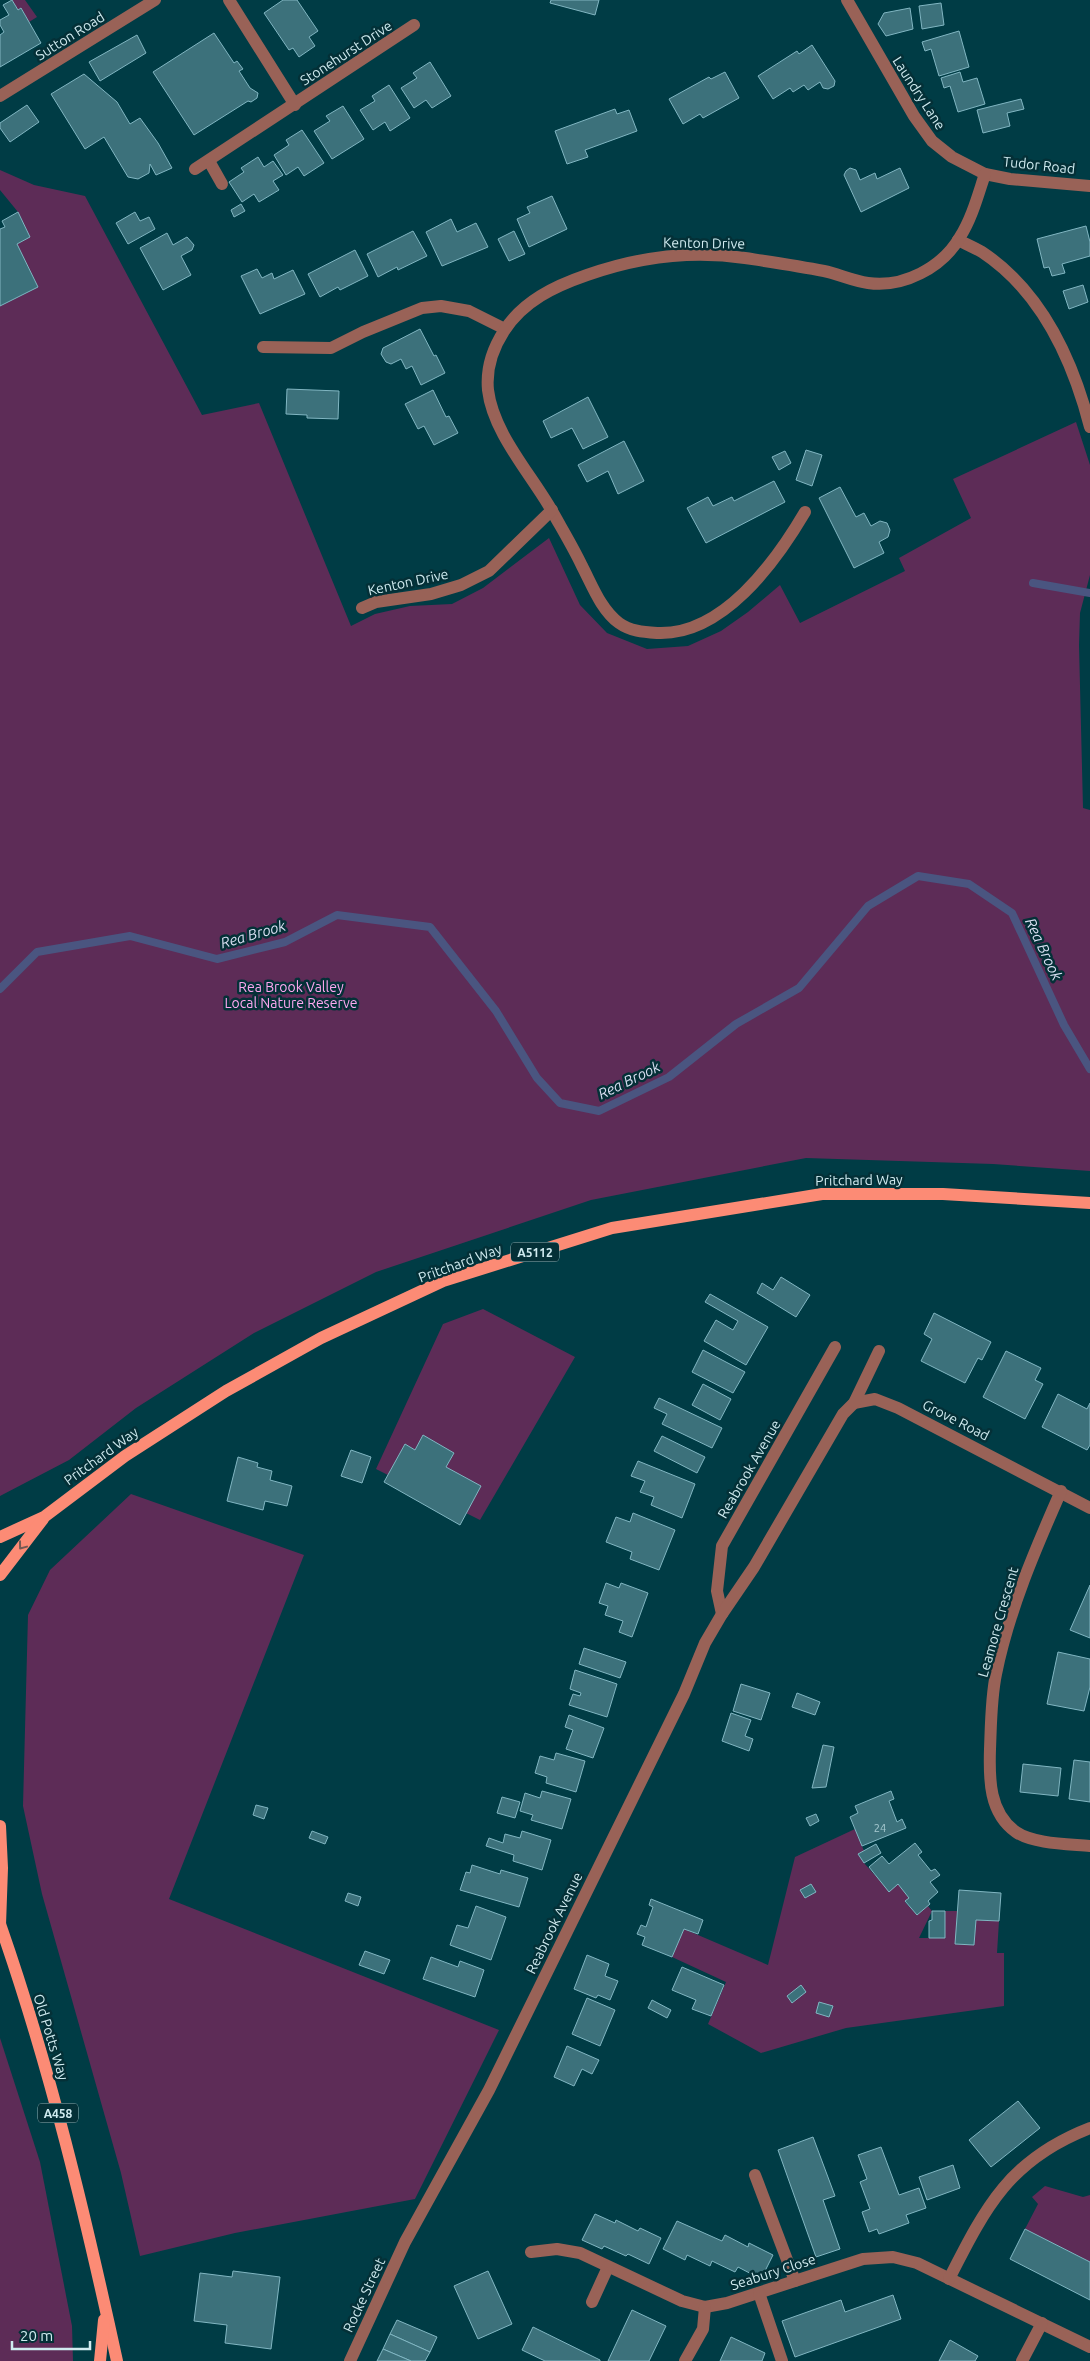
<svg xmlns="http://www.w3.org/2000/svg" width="1090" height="2361" font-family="Ubuntu,sans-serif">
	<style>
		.green { fill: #5d2c57 }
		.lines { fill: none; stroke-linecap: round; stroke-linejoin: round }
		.stream { stroke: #4a5580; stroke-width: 8 }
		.building { fill: #3c717b; stroke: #81b6c2 }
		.minor { stroke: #996257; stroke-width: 12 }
		.major { stroke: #fc8b75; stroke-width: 12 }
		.oneway { stroke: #745953 }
		.labels { text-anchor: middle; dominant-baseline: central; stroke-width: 5; stroke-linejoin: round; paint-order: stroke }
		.number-label { font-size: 11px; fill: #abccd3 }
		.shield { fill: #043037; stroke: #93b3b8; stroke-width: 1 }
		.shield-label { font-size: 12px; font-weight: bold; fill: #d0ebf0 }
		.street-label { font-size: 14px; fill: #d0ebf0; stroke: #043037 }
		.park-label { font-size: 14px; fill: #fda7f0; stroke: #043037 }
		.water-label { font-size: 15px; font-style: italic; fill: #d9dff2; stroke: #043037 }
	</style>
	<rect width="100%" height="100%" fill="#003c45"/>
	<!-- green -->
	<g class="green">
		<polygon points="12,0 25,0 37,17 29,22 22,9 18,10"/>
		<polygon points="0,170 34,185 85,196 202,415 259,403 351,626 375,614 410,606 452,604 483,588 549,538 580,605 607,633 647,649 688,646 721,631 748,612 780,585 800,623 905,571 899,558 971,518 953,479 1076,422 1090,465 1090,575 1080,613 1079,645 1083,808 1090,810 1090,1171 993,1164 806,1158 591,1200 376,1272 254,1333 136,1408 69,1460 0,1496 0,306 38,287 17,244 30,237 18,212 0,190"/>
		<polygon points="483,1309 575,1357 480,1520 466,1513 446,1467 454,1453 423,1436 415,1450 405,1445 388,1475 376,1469 443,1324"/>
		<polygon points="131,1494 304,1555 169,1899 499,2030 415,2199 235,2233 140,2256 121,2173 42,1894 23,1806 28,1615 50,1570"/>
		<polygon points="855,1829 864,1851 858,1854 864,1863 889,1891 898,1884 909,1898 905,1902 917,1915 928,1906 932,1911 919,1938 945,1938 945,1911 957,1911 956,1944 974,1945 976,1920 999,1921 997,1953 1004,1953 1004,2006 846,2028 761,2053 708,2024 726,1982 672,1957 684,1929 768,1965 795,1857"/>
		<polygon points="0,2038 40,2162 72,2326 73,2361 0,2361"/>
		<polygon points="1045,2186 1083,2197 1090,2195 1090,2262 1025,2229 1038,2204 1032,2197"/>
	</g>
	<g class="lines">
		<!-- stream -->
		<g class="stream">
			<polyline points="1033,583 1090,593"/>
			<polyline points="0,989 37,952 130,936 217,959 285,942 337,915 430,927 496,1011 537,1078 560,1103 599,1111 669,1077 736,1024 799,988 868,906 918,876 969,884 1012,913 1064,1025 1090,1069"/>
		</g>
	</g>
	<!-- building -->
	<g class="building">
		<polygon points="12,0 18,10 21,8 41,43 0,67 0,35 4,32 0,25 0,20 9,15 3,5"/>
		<polygon points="283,0 297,0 318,31 309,37 315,46 299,57 293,48 289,50 264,13"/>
		<polygon points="551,0 599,0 595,15 550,3"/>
		<polygon points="941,3 944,25 922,29 919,6"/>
		<polygon points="910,8 913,29 886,36 878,24 884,13"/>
		<polygon points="959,31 969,67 939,76 931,49 925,51 922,42"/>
		<polygon points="214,33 234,63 237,61 243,69 239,71 250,88 258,93 257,98 251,102 248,101 194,135 153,72"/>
		<polygon points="137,35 146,53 100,81 89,62"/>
		<polygon points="812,45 835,81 834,86 828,89 823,88 820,82 808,90 804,85 793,92 790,88 773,99 758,76 797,51 799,54"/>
		<polygon points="430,62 451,96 432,108 426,100 414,108 401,88 417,78 413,73"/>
		<polygon points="725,72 739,98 703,118 700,114 683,124 669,99 709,77 711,79"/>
		<polygon points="960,72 963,82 977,78 985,104 958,112 950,86 944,88 941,78"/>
		<polygon points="84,74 117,102 130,124 140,118 158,143 172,168 156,175 150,164 149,173 138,179 128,177 104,137 85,149 51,94"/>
		<polygon points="389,85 410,118 390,131 385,122 373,130 360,110 375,101 372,96"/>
		<polygon points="1021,99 1024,109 1007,113 1010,126 983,133 977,110"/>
		<polygon points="27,105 39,122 10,142 0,128 0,123"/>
		<polygon points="343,106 364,139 332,159 314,131 330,121 326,116"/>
		<polygon points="615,109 617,114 629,110 637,131 585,150 588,157 567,164 555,131"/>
		<polygon points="302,130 324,163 304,176 298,167 286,175 274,155 289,145 286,140"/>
		<polygon points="258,157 264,167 273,161 283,175 273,181 279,190 259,202 254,194 242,202 229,182 244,172 241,168"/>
		<polygon points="850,168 856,170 860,180 875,173 877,179 900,168 909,188 861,212 844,175 846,171"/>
		<polygon points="552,196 567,229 529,247 517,219 530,213 527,207"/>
		<polygon points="241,204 245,211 234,217 231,210"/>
		<polygon points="18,212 30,237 17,244 38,287 0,306 0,229 5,227 2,221"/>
		<polygon points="135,212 140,221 149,217 155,229 128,244 116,223"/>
		<polygon points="451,219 457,232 476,223 488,247 442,266 426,232"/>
		<polygon points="1086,226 1090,242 1090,256 1062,264 1065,273 1052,276 1049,267 1044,268 1037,239"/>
		<polygon points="413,231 427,256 398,270 397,267 378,277 367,254"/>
		<polygon points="514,231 525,254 509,261 498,239"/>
		<polygon points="167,233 173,245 187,237 194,245 192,250 181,256 191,275 163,290 140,248"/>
		<polygon points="355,250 368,276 340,290 338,287 320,297 308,274"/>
		<polygon points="257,269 262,278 272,273 274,279 293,270 305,294 260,314 241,276"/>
		<polygon points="1083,285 1088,302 1069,309 1063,291"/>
		<polygon points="420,329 434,356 436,355 445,373 421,385 412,366 406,369 401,359 391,364 386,362 381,354 383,348"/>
		<polygon points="287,389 339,391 338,419 307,418 307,415 286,414"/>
		<polygon points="433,390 446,417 449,416 458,433 434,445 424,426 418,429 405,404"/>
		<polygon points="588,397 608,437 583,449 572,428 551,438 543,421"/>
		<polygon points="624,441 644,481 618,494 608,471 587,482 578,465"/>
		<polygon points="806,450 822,455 812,486 796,480"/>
		<polygon points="785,451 791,463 779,470 772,457"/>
		<polygon points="774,481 785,502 706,543 687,508 708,497 713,506 732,497 734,501"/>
		<polygon points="840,487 856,517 864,513 871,526 880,521 887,523 890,530 888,537 879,542 884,553 854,568 819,498"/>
		<polygon points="781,1277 810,1295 796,1317 757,1293 762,1283 773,1290"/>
		<polygon points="710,1294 768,1327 746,1365 704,1341 716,1320 733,1330 738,1321 705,1302"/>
		<polygon points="934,1313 991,1342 982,1360 978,1358 965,1383 921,1361 932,1339 924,1334"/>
		<polygon points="703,1350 745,1372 733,1393 692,1372"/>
		<polygon points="1006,1351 1041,1368 1035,1380 1043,1384 1025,1419 983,1397"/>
		<polygon points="703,1384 731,1399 720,1420 692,1405"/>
		<polygon points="1058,1394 1087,1409 1090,1403 1090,1445 1087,1450 1042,1427"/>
		<polygon points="659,1398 722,1428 712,1448 662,1424 667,1414 654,1408"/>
		<polygon points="423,1435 454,1453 446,1467 481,1486 460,1525 384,1482 405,1444 415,1450"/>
		<polygon points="662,1436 705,1457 697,1473 654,1451"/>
		<polygon points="351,1450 371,1457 362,1483 341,1476"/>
		<polygon points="238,1457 258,1463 257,1467 272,1471 270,1480 292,1486 287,1506 265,1501 263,1510 227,1501"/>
		<polygon points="638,1461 695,1484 682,1518 651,1505 654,1497 640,1492 645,1481 631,1476"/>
		<polygon points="633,1513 675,1530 659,1570 630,1559 632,1552 606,1542 616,1517 630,1522"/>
		<polygon points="606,1583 619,1588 621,1583 648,1593 632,1637 619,1632 623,1621 605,1615 608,1606 599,1603"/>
		<polygon points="1090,1585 1090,1638 1070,1630"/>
		<polygon points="584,1648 626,1662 620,1678 579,1664"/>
		<polygon points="1058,1652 1090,1659 1090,1687 1084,1711 1047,1704"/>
		<polygon points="575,1670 617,1684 607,1717 569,1705 573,1694 580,1696 581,1693 570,1689"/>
		<polygon points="741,1684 770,1693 761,1720 733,1711"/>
		<polygon points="797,1693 820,1702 815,1715 792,1707"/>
		<polygon points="731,1713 751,1720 745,1736 753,1739 749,1751 722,1741"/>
		<polygon points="569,1715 604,1728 593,1758 566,1749 573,1730 565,1727"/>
		<polygon points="823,1745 834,1747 826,1787 812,1788"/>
		<polygon points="556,1753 585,1761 576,1792 546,1783 547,1777 535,1773 540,1756 554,1760"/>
		<polygon points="1074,1760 1090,1762 1090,1802 1069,1799"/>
		<polygon points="1023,1764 1061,1768 1058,1796 1020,1792"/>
		<polygon points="542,1791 571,1799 562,1829 531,1820 533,1815 520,1811 525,1793 540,1798"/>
		<polygon points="891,1791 894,1799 889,1801 897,1822 902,1819 906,1828 862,1846 850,1817 858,1813 855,1806"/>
		<polygon points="502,1797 520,1802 515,1818 497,1813"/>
		<polygon points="256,1805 268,1808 264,1819 253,1815"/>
		<polygon points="816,1814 819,1821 810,1826 806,1818"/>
		<polygon points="312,1831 328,1837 325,1844 309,1838"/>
		<polygon points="522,1831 551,1840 542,1870 513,1861 514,1855 486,1846 489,1838 503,1843 505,1834 520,1838"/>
		<polygon points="915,1843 922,1852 918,1855 931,1871 935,1869 940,1875 930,1882 938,1892 928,1901 930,1904 917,1915 905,1901 909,1898 898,1884 889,1892 869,1867 882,1856 889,1864"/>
		<polygon points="876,1844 881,1853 864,1863 858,1854"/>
		<polygon points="472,1865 500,1874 501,1870 528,1878 519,1907 460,1890 466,1872 470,1873"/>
		<polygon points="811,1884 816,1892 805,1898 800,1890"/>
		<polygon points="959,1890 1001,1893 999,1921 976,1920 974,1945 955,1944"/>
		<polygon points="348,1893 361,1897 358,1906 345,1901"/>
		<polygon points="651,1899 703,1920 698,1934 684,1929 672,1957 642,1945 645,1937 637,1934 641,1925 646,1927 653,1907 649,1905"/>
		<polygon points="476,1906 506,1917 491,1960 450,1945 457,1925 468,1928"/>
		<polygon points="932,1911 945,1911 945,1938 929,1938 929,1921 932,1920"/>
		<polygon points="365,1951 390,1960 384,1974 359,1965"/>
		<polygon points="587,1955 609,1964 605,1976 618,1981 610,2000 598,1995 596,1998 574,1989"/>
		<polygon points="431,1957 458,1967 460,1961 484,1970 475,1997 423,1979"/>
		<polygon points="682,1967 724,1985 711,2016 692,2009 696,2000 672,1990"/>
		<polygon points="801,1985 806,1992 792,2003 787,1996"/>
		<polygon points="587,1998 615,2010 600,2046 572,2034"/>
		<polygon points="652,2000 671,2010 667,2018 648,2008"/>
		<polygon points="819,2002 833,2006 829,2017 816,2013"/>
		<polygon points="567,2046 599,2060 592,2074 582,2069 574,2086 554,2077"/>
		<polygon points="1018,2101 1040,2128 991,2167 969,2140"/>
		<polygon points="813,2137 835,2196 823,2200 840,2249 816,2257 778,2150"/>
		<polygon points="881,2147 899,2195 919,2188 926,2208 906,2215 909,2223 879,2234 877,2229 869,2232 862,2212 870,2209 860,2182 867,2179 858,2155"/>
		<polygon points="953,2165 960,2188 927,2200 919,2177"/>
		<polygon points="595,2214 615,2223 616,2220 638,2231 640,2228 661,2238 649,2264 628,2254 626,2256 604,2246 602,2249 582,2240"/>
		<polygon points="677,2221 722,2241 725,2235 748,2247 749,2243 773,2255 761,2279 738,2267 735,2272 712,2261 710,2266 687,2255 685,2260 663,2249"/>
		<polygon points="1025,2229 1090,2262 1090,2300 1010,2259"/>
		<polygon points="233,2271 280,2277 271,2349 225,2343 227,2325 194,2321 200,2273 232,2277"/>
		<polygon points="488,2271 512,2324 478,2339 454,2286"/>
		<polygon points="893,2295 901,2319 795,2357 782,2321 841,2300 845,2312"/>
		<polygon points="632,2310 666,2326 649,2361 608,2361"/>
		<polygon points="397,2320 437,2337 430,2352 390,2334"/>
		<polygon points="533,2327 600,2360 600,2361 545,2361 522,2350"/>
		<polygon points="390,2334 430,2352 425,2361 411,2361 383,2349"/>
		<polygon points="731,2337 765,2353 762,2361 720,2361"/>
		<polygon points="950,2340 978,2356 975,2361 939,2361"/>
		<polygon points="383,2349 411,2361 377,2361"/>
	</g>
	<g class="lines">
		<!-- minor -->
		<g class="minor">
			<polyline points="229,0 295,105"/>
			<polyline points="847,0 914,116 932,141 952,157 985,174 1010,179 1090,186"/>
			<polyline points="0,96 155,0"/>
			<polyline points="209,161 222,184"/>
			<polyline points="195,169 414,25"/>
			<path d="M958 240C966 244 975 248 982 252 1041 291 1073 361 1090 427"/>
			<polyline points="263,347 331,348 363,332 422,308 441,306 469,311 505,329"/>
			<path d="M805 512C775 563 722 636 657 633 643 632 630 631 619 623 601 610 592 585 582 566 573 547 562 529 552 511 531 474 493 433 488 390 486 369 493 348 504 331 523 301 555 286 587 275 638 257 692 250 745 258 771 262 798 266 824 271 838 274 853 281 868 283 903 288 942 268 960 237 972 218 978 195 985 174"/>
			<polyline points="362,608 376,602 431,594 461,585 489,571 552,510"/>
			<polyline points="854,1403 875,1399 898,1408 1090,1508"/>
			<path d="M1061 1491C1035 1550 1009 1610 996 1674 991 1698 991 1724 990 1749 989 1779 989 1813 1016 1832 1033 1844 1070 1844 1090 1846"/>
			<polyline points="722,1614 717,1591 722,1546 835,1347"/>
			<polyline points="755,2175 795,2281"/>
			<polyline points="531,2252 557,2249 580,2253 682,2301 705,2307 727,2303 863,2259 893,2257 917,2263 1090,2347"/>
			<path d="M949 2279C986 2206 1010 2159 1090 2128"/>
			<polyline points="759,2293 782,2361"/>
			<polyline points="592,2302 608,2267"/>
			<polyline points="350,2361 405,2242 489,2090 684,1694 705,1643 722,1614 754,1567 843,1414 854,1403 879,1351"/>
			<polyline points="685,2361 703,2329 705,2307"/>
			<polyline points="1022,2361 1042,2323"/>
		</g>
		<!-- major -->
		<g class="major">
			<polyline points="0,1537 44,1517 125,1456 226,1391 321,1338 443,1281 612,1228 822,1194 943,1194 1090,1203"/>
			<polyline points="0,1575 43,1519"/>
			<polyline points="0,1826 2,1868 0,1925"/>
			<path d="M0 1924C50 2067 85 2214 117 2361"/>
			<polyline points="100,2361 104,2320"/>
		</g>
	</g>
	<!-- one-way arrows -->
	<defs><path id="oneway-chevron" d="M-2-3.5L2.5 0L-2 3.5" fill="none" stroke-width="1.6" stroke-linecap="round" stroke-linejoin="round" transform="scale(1.25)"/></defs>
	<use class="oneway" href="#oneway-chevron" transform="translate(22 1546) rotate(127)"/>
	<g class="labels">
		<!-- number labels -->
		<g class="number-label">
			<text x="880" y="1828">24</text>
		</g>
		<!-- shield labels -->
		<g class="shield">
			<rect x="511" y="1242.5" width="48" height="19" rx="4"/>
			<rect x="38" y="2103.5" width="40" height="19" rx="4"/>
		</g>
		<g class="shield-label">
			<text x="535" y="1252">A5112</text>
			<text x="58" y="2113">A458</text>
		</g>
		<!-- street labels -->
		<g class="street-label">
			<text transform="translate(70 36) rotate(-32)">Sutton Road</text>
			<text transform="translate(346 53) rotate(-33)">Stonehurst Drive</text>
			<text transform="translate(919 93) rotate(57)">Laundry Lane</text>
			<text transform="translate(1039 165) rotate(6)">Tudor Road</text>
			<text transform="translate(704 243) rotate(1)">Kenton Drive</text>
			<text transform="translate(408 582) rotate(-12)">Kenton Drive</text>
			<text transform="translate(859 1180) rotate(-1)">Pritchard Way</text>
			<text transform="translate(460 1263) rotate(-20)">Pritchard Way</text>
			<text transform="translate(956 1420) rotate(27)">Grove Road</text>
			<text transform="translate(101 1456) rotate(-36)">Pritchard Way</text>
			<text transform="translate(749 1469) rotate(-60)">Reabrook Avenue</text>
			<text transform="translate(998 1622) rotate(-74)">Leamore Crescent</text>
			<text transform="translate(554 1923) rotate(-64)">Reabrook Avenue</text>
			<text transform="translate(51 2037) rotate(73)">Old Potts Way</text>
			<text transform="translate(773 2272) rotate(-18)">Seabury Close</text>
			<text transform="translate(364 2295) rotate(-65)">Rocke Street</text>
		</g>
		<!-- park labels -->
		<g class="park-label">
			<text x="291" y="987">Rea Brook Valley<tspan x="291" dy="16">Local Nature Reserve</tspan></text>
		</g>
		<!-- water labels -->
		<g class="water-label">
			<text transform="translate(253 934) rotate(-16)">Rea Brook</text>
			<text transform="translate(1044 949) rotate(65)">Rea Brook</text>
			<text transform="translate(629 1080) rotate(-26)">Rea Brook</text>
		</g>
	</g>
	<!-- scale -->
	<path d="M12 2341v8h78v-8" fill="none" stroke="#d0ebf0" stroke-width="2.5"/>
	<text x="20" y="2341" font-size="15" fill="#d0ebf0" stroke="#043037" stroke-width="4" paint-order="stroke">20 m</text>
</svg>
